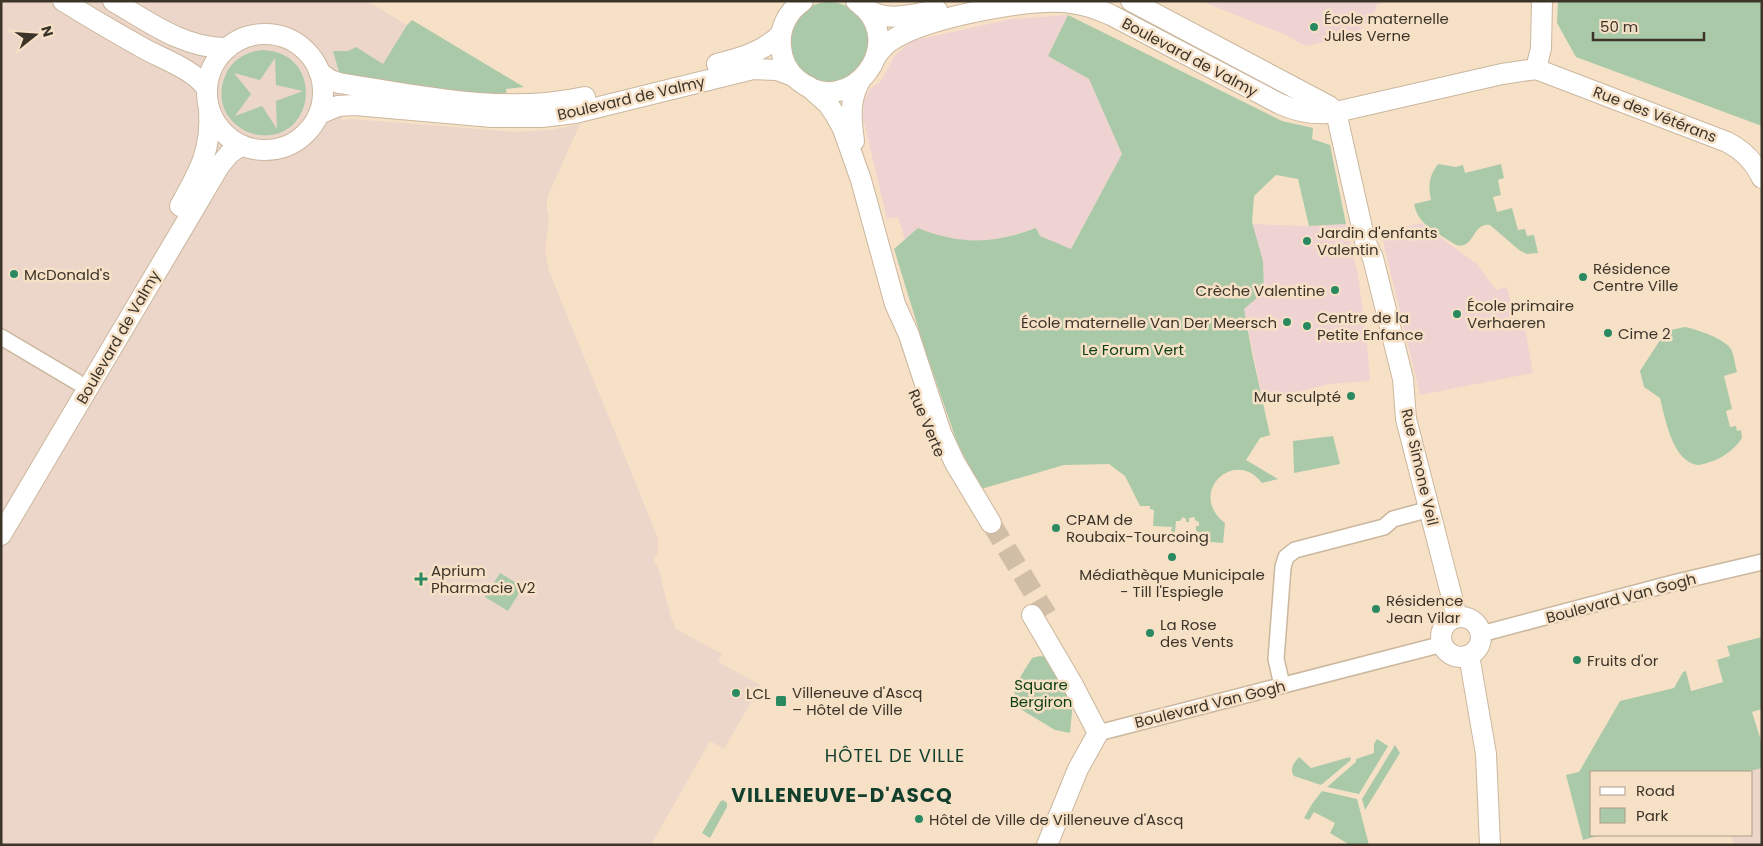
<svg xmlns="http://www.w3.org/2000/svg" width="1763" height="846" font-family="Poppins,sans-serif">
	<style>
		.commercial { fill: #ecd6c9 }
		.education { fill: #eed3d2 }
		.green { fill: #aac9a9; fill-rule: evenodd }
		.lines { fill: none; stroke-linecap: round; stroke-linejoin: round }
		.secondary-tunnel { stroke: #d1bea7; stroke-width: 20; stroke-dasharray: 20 10; stroke-linecap: butt }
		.street-casing { stroke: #cbb79e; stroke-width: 18 }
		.secondary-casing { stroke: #cbb79e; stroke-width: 22 }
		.street { stroke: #fff; stroke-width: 15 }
		.secondary { stroke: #fff; stroke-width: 20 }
		.poi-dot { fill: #2b8961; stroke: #f6e1c7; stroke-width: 2 }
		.labels { text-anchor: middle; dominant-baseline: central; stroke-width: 5; stroke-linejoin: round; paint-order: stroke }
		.poi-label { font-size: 15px; fill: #3c3429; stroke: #f6e1c7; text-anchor: start }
		.street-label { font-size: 15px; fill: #3c3429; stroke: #f6e1c7 }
		.park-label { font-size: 15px; fill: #0b3f10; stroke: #f6e1c7 }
		.quarter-label { font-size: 18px; letter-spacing: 1px; fill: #123f2b; stroke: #f6e1c7 }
		.district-label { font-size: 20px; font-weight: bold; letter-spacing: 1px; fill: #123f2b; stroke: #f6e1c7 }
	</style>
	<rect width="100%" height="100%" fill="#f6e1c7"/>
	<!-- commercial -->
	<g class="commercial">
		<polygon points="1,1 367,1 407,25 383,64 341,120 351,119 516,132 551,130 580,124 547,198 547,211 549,218 545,250 549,271 652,523 658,539 658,553 653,560 658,567 670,615 676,629 722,654 718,662 761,685 724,749 710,741 651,845 1,845"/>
		<polygon points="1762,768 1762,845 1734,845 1731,835 1752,835 1752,772 1745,772"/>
	</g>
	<!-- education -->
	<g class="education">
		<polygon points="1201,1 1384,1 1382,3 1376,5 1377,9 1355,36 1305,46 1286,35"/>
		<polygon points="1068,15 1048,56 1089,79 1122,154 1070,250 1040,236 1036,228 1003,238 976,241 950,239 918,228 905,240 898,217 887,219 863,118 864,100 870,89 880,82 895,55 911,41 1012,19"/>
		<polygon points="1421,223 1477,264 1496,290 1507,287 1516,325 1524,323 1533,373 1420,395 1381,233"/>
		<polygon points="1252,224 1309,226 1346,224 1358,275 1367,344 1370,381 1329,384 1263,401 1244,309 1264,292 1263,261"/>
	</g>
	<!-- green -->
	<g class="green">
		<polygon points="1558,1 1762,1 1762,126 1576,57 1557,23"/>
		<circle cx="829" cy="42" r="40"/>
		<path d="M1068 15 1282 121 1313 128 1312 139 1330 145 1346 224 1309 226 1298 179 1276 175 1254 196 1252 222 1263 261 1264 292 1244 309 1252 353 1270 435 1260 438 1246 460 1278 479 1262 483C1235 447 1186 493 1225 523L1223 543 1198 541 1199 532 1196 531V526H1199V522L1196 521 1194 517 1189 518V522H1186V519L1183 517 1180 521H1176L1175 532H1171L1172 527 1153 526 1154 510 1150 509V506H1140L1125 476 1109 464 1064 465 981 489 957 442 925 350 894 249 918 228C960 245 994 244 1036 228L1040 236 1071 249 1122 154 1089 79 1048 56Z"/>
		<polygon points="412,20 524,87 506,89 507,98 341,79 333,51 348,51 356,47 383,64 407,25"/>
		<path d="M262 50C326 52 316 143 258 135 247 133 236 127 229 117 220 105 219 88 226 74 233 59 247 52 262 50ZM275 58 276 85 303 91 276 101 277 129 262 106 235 116 251 94 234 73 260 80Z"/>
		<path d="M1438 164 1456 167 1463 165 1465 173 1501 164 1504 178 1498 180 1501 195 1493 197 1497 212 1512 208 1518 230 1525 229 1527 236 1534 235 1538 253 1527 254 1519 250 1490 225C1472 222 1475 250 1456 245 1439 233 1418 226 1414 204L1431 200C1428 185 1429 176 1438 164Z"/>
		<path d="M1685 327C1696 329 1725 339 1731 349 1734 355 1735 365 1737 372L1724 376 1732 409 1726 411 1730 427 1736 426 1737 431 1741 430 1742 438C1736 448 1724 457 1713 461 1709 462 1702 465 1698 465 1672 462 1665 417 1660 398L1644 387 1640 371 1666 331Z"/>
		<polygon points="1333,436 1340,464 1294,473 1293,441"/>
		<polygon points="500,573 523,587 508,611 485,597"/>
		<polygon points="1762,637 1762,709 1752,712 1762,744 1762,768 1745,772 1592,772 1592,835 1601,835 1583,840 1566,775 1579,772 1620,701 1674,688 1683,672 1686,671 1691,691 1723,682 1717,660 1730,656 1727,646"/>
		<path d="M1040 656 1047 657 1073 702 1070 733 1055 730 1022 710C1004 694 1023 674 1032 658Z"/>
		<polygon points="1377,739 1388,746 1359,794 1327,787 1356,762 1356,759 1374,753 1374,744"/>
		<polygon points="1395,745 1400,753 1365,810 1362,799"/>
		<path d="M1299 757 1311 768 1350 757 1351 760 1321 785 1294 776C1289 768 1294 763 1299 757Z"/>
		<polygon points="1322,791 1357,799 1369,845 1350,845 1330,833 1335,823 1314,812 1309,820 1304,818 1312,804"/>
		<polygon points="723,800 727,803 727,807 710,838 702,833 720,802"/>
	</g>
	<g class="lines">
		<!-- secondary-tunnel -->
		<polyline class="secondary-tunnel" points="991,523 1047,615"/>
		<!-- street casing -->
		<g class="street-casing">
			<g id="street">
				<polyline points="1,337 77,382"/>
				<polyline points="1481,634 1677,582 1762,562"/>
				<polyline points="1282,685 1276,659 1283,567 1286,557 1295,550 1384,527 1393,519 1430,509"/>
				<polyline points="1098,733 1443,644"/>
			</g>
		</g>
		<!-- secondary casing -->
		<g class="secondary-casing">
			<g id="secondary">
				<path d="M63 1C89 17 116 33 143 48 162 59 194 69 207 89"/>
				<path d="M113 1C149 22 185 49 227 48"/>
				<path d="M803 1C787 12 779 29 781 47 782 60 788 72 798 80 849 123 913 41 856 1"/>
				<polyline points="1131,1 1329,106 1336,112"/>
				<path d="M862 6C885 24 911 15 937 10"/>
				<circle cx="265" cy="92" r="58"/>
				<path d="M876 56C880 51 884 46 889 42 923 18 1021 0 1063 2 1080 3 1095 8 1111 15L1280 104C1298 112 1317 115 1336 112L1502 74 1536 69 1727 142C1743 150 1754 161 1762 178"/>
				<path d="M717 64C741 58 763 52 781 34"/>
				<polyline points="1536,69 1541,48 1542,1"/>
				<path d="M319 72 330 80 339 83C420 96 503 115 585 97"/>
				<polyline points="808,86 828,104 836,116 843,129 861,180 895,304 909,335 941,433 955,463 991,523"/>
				<polyline points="1336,112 1365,241 1373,258 1403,379 1406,419 1457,617"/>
				<polyline points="319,114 338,106 355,105 492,117 542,117 575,113 753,69 777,70 793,76"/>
				<path d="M854 141C851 119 849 100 860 81"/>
				<path d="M180 206C199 172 212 150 209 110"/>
				<polyline points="1,535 220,165 230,153 241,146"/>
				<polyline points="1032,615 1073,685 1098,733 1078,769 1047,845"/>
				<circle cx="1461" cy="637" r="20"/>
				<polyline points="1469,655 1486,754 1490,845"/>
			</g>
		</g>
		<!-- street -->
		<use href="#street" class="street"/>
		<!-- secondary -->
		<use href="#secondary" class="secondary"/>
	</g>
	<!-- markers -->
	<g class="poi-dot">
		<circle cx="1314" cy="27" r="5"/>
		<circle cx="1307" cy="241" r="5"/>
		<circle cx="14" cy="274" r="5"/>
		<circle cx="1583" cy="277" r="5"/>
		<circle cx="1335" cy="290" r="5"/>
		<circle cx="1457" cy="314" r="5"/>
		<circle cx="1287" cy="322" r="5"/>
		<circle cx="1307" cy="326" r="5"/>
		<circle cx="1608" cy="333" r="5"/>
		<circle cx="1351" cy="396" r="5"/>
		<circle cx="1056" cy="528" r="5"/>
		<circle cx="1172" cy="557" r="5"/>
		<path d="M418.5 571.5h5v5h5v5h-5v5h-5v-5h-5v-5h5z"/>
		<circle cx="1376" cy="609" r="5"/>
		<circle cx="1150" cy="633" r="5"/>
		<circle cx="1577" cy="660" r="5"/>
		<circle cx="736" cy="693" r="5"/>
		<rect x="775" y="695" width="12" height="12" rx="2.5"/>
		<circle cx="919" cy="819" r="5"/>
	</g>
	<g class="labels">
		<!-- poi labels -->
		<g class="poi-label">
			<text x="1324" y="18">École maternelle<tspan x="1324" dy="17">Jules Verne</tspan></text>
			<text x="1317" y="232">Jardin d'enfants<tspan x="1317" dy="17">Valentin</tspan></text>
			<text x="1593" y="268">Résidence<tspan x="1593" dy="17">Centre Ville</tspan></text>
			<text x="24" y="274">McDonald's</text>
			<text x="1325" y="290" text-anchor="end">Crèche Valentine</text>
			<text x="1467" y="305">École primaire<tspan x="1467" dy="17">Verhaeren</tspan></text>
			<text x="1317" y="317">Centre de la<tspan x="1317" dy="17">Petite Enfance</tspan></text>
			<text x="1277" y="322" text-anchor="end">École maternelle Van Der Meersch</text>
			<text x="1618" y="333">Cime 2</text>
			<text x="1341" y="396" text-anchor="end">Mur sculpté</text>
			<text x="1066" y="519">CPAM de<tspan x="1066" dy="17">Roubaix-Tourcoing</tspan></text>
			<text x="431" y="570">Aprium<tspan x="431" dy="17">Pharmacie V2</tspan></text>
			<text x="1172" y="574" text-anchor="middle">Médiathèque Municipale<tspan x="1172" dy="17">- Till l'Espiegle</tspan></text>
			<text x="1386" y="600">Résidence<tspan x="1386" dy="17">Jean Vilar</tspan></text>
			<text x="1160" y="624">La Rose<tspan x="1160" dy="17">des Vents</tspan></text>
			<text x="1587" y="660">Fruits d'or</text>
			<text x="792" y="692">Villeneuve d'Ascq<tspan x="792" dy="17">– Hôtel de Ville</tspan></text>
			<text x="746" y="693">LCL</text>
			<text x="929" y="819">Hôtel de Ville de Villeneuve d'Ascq</text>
		</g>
		<!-- street labels -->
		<g class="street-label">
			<text transform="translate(1190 57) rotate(28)">Boulevard de Valmy</text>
			<text transform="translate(631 98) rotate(-13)">Boulevard de Valmy</text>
			<text transform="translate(1655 114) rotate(21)">Rue des Vétérans</text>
			<text transform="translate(118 337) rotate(-60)">Boulevard de Valmy</text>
			<text transform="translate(927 423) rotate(67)">Rue Verte</text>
			<text transform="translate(1420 467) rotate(77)">Rue Simone Veil</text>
			<text transform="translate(1621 598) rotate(-15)">Boulevard Van Gogh</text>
			<text transform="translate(1210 704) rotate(-14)">Boulevard Van Gogh</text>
		</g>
		<!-- park labels -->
		<g class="park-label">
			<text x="1133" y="349">Le Forum Vert</text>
			<text x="1041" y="684">Square<tspan x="1041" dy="17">Bergiron</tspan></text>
		</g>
		<!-- quarter labels -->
		<g class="quarter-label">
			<text x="895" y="755">HÔTEL DE VILLE</text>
		</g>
		<!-- district labels -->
		<g class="district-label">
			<text x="842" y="795">VILLENEUVE-D'ASCQ</text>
		</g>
	</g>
	<!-- border -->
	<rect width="1763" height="846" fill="none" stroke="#3c3429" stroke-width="5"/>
	<!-- legend -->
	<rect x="1590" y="771" width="162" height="65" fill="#f6e1c7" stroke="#ac9c88"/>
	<rect x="1600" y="787" width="25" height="8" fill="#ffffff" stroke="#ac9c88"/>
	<text x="1636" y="796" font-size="15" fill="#3c3429">Road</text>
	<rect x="1600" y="808" width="25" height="15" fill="#aac9a9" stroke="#ac9c88"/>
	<text x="1636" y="821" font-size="15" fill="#3c3429">Park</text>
	<!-- north arrow -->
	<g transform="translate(35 35) rotate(73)" stroke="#f6e1c7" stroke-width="4" paint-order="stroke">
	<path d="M0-4L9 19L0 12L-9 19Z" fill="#3c3429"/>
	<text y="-8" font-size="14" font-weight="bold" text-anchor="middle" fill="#3c3429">N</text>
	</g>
	<!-- scale -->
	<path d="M1593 32v8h111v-8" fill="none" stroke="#3c3429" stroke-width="2.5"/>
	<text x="1600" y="32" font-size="15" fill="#3c3429" stroke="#f6e1c7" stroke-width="4" paint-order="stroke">50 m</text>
</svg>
